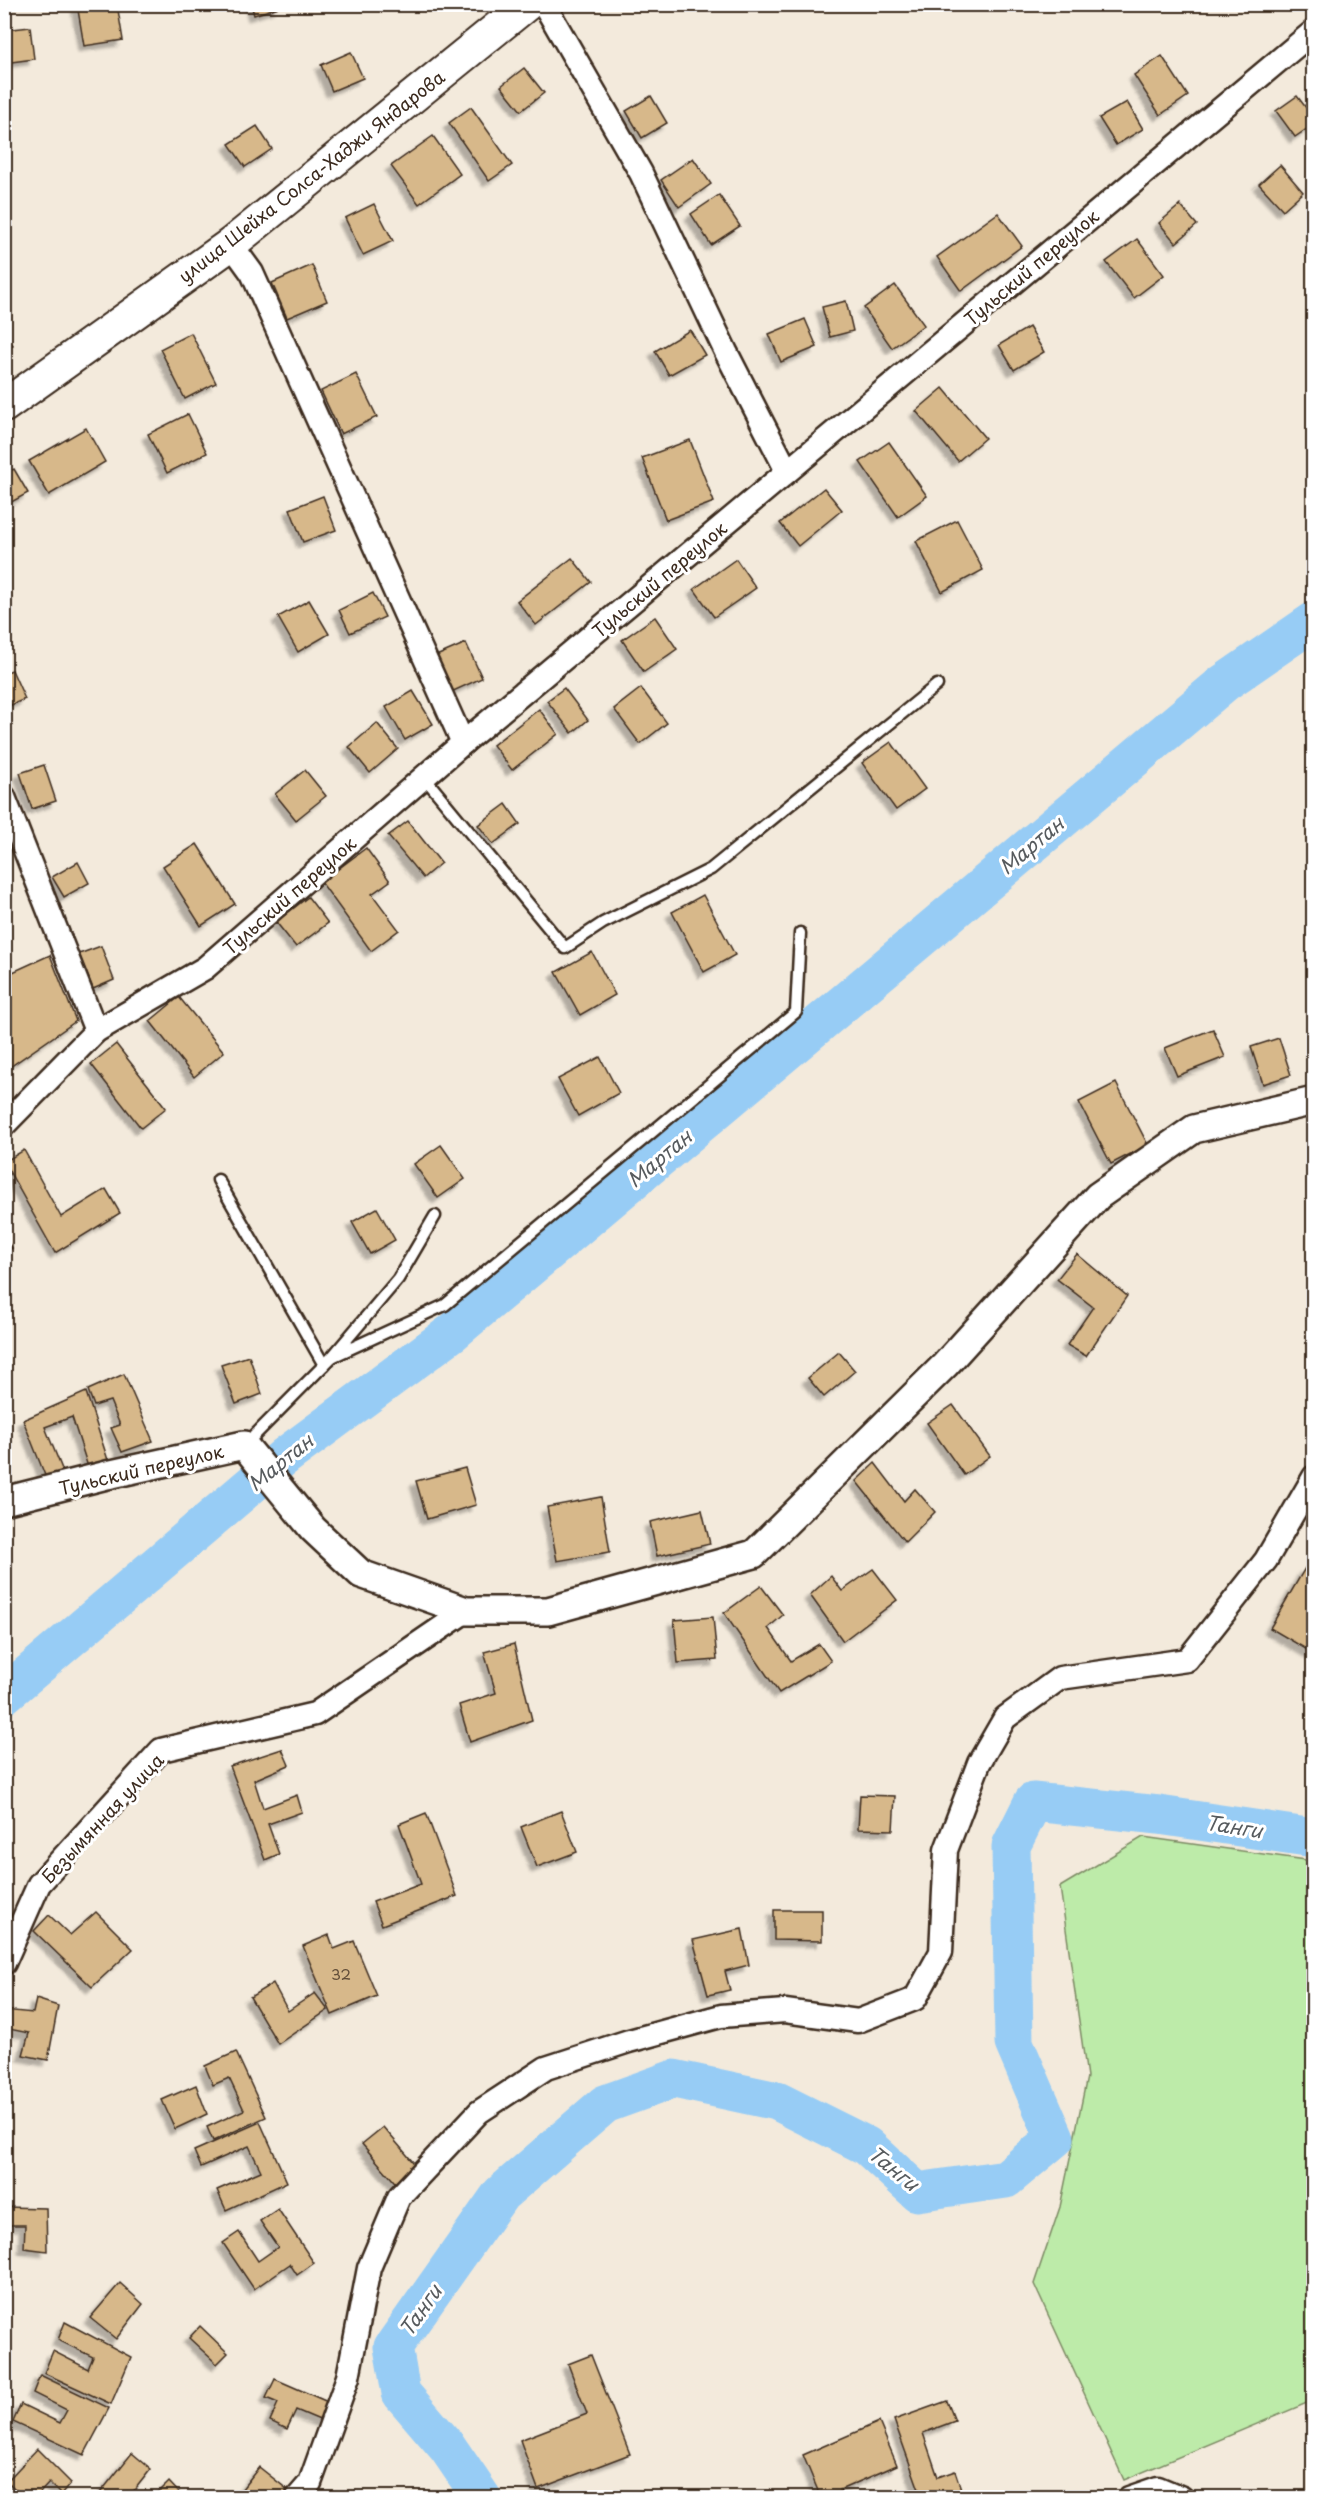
<svg xmlns="http://www.w3.org/2000/svg" width="1318" height="2502" font-family="'Playpen Sans',sans-serif">
	<style>
		.green { fill: #bdeba9; stroke: #7c8a64; stroke-width: 1.5 }
		.lines { fill: none; stroke-linecap: round; stroke-linejoin: round }
		.river { stroke: #97ccf5; stroke-width: 39 }
		.building { fill: #d7b88a; stroke: #3b2a1e; stroke-width: 1.5; filter: url(#shadow) }
		.service-casing { stroke: #3b2a1e; stroke-width: 15 }
		.minor-casing { stroke: #3b2a1e; stroke-width: 27 }
		.tertiary-casing { stroke: #3b2a1e; stroke-width: 32 }
		.secondary-casing { stroke: #3b2a1e; stroke-width: 36 }
		.service { stroke: #fff; stroke-width: 10 }
		.minor { stroke: #fff; stroke-width: 22 }
		.tertiary { stroke: #fff; stroke-width: 27 }
		.secondary { stroke: #fff; stroke-width: 32 }
		.labels { text-anchor: middle; dominant-baseline: central; stroke-width: 6; stroke-linejoin: round; paint-order: stroke }
		.number-label { font-size: 15px; fill: #624e39 }
		.street-label { font-size: 18px; fill: #3b2a1e; stroke: #fff }
		.water-label { font-size: 20px; font-style: italic; fill: #575b5e; stroke: #fff }
	</style>
	<defs>
		<filter id="shadow"><feDropShadow dx="-5.5" dy="5.5" stdDeviation="1.5" flood-color="#0004"/></filter>
	</defs>
	<rect width="100%" height="100%" fill="#f3eadc"/>
	<filter id="ink" filterUnits="userSpaceOnUse"><feTurbulence type="fractalNoise" baseFrequency=".0167" numOctaves="2"/><feDisplacementMap in="SourceGraphic" scale="12" xChannelSelector="R" yChannelSelector="G"/><feConvolveMatrix kernelMatrix="1 2 1 2 8 2 1 2 1" color-interpolation-filters="sRGB"/></filter>
	<g filter="url(#ink)">
		<!-- green -->
		<polygon class="green" points="1143,1837 1313,1861 1314,2400 1124,2480 1034,2284 1060,2207 1087,2077 1060,1887"/>
		<g class="lines">
			<!-- river -->
			<g class="river">
				<polyline points="4,1695 284,1457 453,1332 1224,683 1314,621"/>
				<polyline points="482,2498 448,2448 401,2393 393,2347 501,2194 605,2104 674,2079 777,2101 867,2146 917,2192 1006,2179 1055,2138 1014,2043 1011,1846 1033,1802 1159,1815 1314,1838"/>
			</g>
		</g>
		<!-- building -->
		<g class="building">
			<polygon points="77,4 117,4 123,40 84,46"/>
			<polygon points="251,4 278,4 279,7 254,15"/>
			<polygon points="30,27 34,59 4,63 4,30"/>
			<polygon points="351,52 363,78 332,91 321,65"/>
			<polygon points="1162,56 1188,96 1160,115 1134,75"/>
			<polygon points="524,68 544,93 521,111 501,86"/>
			<polygon points="651,96 667,123 642,138 626,111"/>
			<polygon points="1297,96 1314,118 1314,124 1295,137 1276,111"/>
			<polygon points="1127,102 1143,129 1116,145 1099,118"/>
			<polygon points="471,107 512,165 489,181 449,123"/>
			<polygon points="257,126 272,149 245,167 229,144"/>
			<polygon points="433,136 460,174 419,204 391,166"/>
			<polygon points="693,158 711,184 679,207 661,180"/>
			<polygon points="1280,165 1303,192 1283,210 1259,184"/>
			<polygon points="719,195 740,226 711,245 691,214"/>
			<polygon points="374,204 393,241 363,255 345,218"/>
			<polygon points="1180,205 1197,225 1176,243 1159,223"/>
			<polygon points="998,213 1022,246 961,291 937,257"/>
			<polygon points="1137,239 1164,275 1134,298 1106,262"/>
			<polygon points="312,265 327,301 287,318 272,283"/>
			<polygon points="895,285 924,325 892,348 864,308"/>
			<polygon points="846,301 853,331 830,337 822,307"/>
			<polygon points="805,319 817,347 781,362 769,334"/>
			<polygon points="1029,327 1044,352 1014,370 999,345"/>
			<polygon points="690,330 705,355 669,375 655,351"/>
			<polygon points="191,333 216,383 185,399 160,349"/>
			<polygon points="4,335 13,345 4,352"/>
			<polygon points="356,374 377,417 341,434 321,391"/>
			<polygon points="943,388 985,438 958,461 916,411"/>
			<polygon points="188,414 207,453 167,473 148,434"/>
			<polygon points="86,428 105,462 49,495 29,461"/>
			<polygon points="690,440 714,502 666,520 642,458"/>
			<polygon points="889,442 927,496 898,517 860,462"/>
			<polygon points="14,469 28,493 4,506 4,474"/>
			<polygon points="824,488 842,510 798,546 780,523"/>
			<polygon points="323,496 336,530 303,542 290,509"/>
			<polygon points="957,520 983,570 942,592 916,541"/>
			<polygon points="572,558 591,582 536,625 517,601"/>
			<polygon points="736,559 756,588 714,617 694,589"/>
			<polygon points="373,593 385,617 350,633 339,610"/>
			<polygon points="309,600 329,634 298,652 278,617"/>
			<polygon points="655,617 677,649 644,672 622,640"/>
			<polygon points="466,643 482,678 449,693 434,657"/>
			<polygon points="12,670 25,699 4,708 4,673"/>
			<polygon points="564,688 588,720 572,733 547,701"/>
			<polygon points="641,688 667,723 640,744 614,709"/>
			<polygon points="413,691 433,724 405,740 386,707"/>
			<polygon points="539,709 558,734 512,770 493,745"/>
			<polygon points="377,723 398,749 370,773 349,747"/>
			<polygon points="891,742 925,789 896,810 862,763"/>
			<polygon points="44,765 56,801 32,809 20,773"/>
			<polygon points="305,770 326,796 296,820 275,794"/>
			<polygon points="506,804 520,824 493,844 478,825"/>
			<polygon points="408,821 441,863 423,878 388,836"/>
			<polygon points="197,844 235,904 201,926 163,866"/>
			<polygon points="366,848 390,881 372,894 399,930 371,951 321,882"/>
			<polygon points="78,862 89,883 64,897 52,877"/>
			<polygon points="703,895 735,955 704,972 672,912"/>
			<polygon points="308,897 328,923 296,947 276,922"/>
			<polygon points="101,946 114,980 93,989 79,954"/>
			<polygon points="592,952 615,995 580,1015 556,972"/>
			<polygon points="50,955 76,1021 4,1071 4,976"/>
			<polygon points="179,997 224,1052 194,1077 150,1021"/>
			<polygon points="1213,1029 1225,1057 1177,1076 1165,1048"/>
			<polygon points="1279,1038 1291,1075 1263,1084 1251,1047"/>
			<polygon points="116,1044 166,1108 141,1128 91,1064"/>
			<polygon points="600,1057 619,1093 578,1116 558,1079"/>
			<polygon points="1116,1083 1148,1145 1111,1164 1079,1102"/>
			<polygon points="441,1145 465,1179 438,1198 414,1164"/>
			<polygon points="24,1150 61,1217 106,1189 120,1213 55,1253 4,1162"/>
			<polygon points="377,1208 395,1240 370,1254 352,1222"/>
			<polygon points="4,1237 12,1248 4,1254"/>
			<polygon points="1077,1254 1127,1296 1086,1356 1067,1345 1093,1307 1057,1279"/>
			<polygon points="839,1352 855,1371 824,1397 808,1378"/>
			<polygon points="249,1356 262,1394 236,1404 221,1365"/>
			<polygon points="124,1374 153,1441 122,1452 111,1428 120,1425 110,1401 94,1406 88,1390"/>
			<polygon points="86,1392 108,1460 88,1467 72,1417 45,1427 64,1474 46,1478 23,1420"/>
			<polygon points="953,1405 990,1456 964,1475 927,1423"/>
			<polygon points="875,1463 904,1501 915,1489 935,1512 905,1542 856,1481"/>
			<polygon points="465,1468 476,1505 427,1519 416,1481"/>
			<polygon points="601,1497 610,1552 557,1561 547,1507"/>
			<polygon points="702,1510 710,1544 657,1556 650,1522"/>
			<polygon points="1305,1568 1314,1574 1314,1648 1311,1652 1270,1628"/>
			<polygon points="873,1569 897,1600 843,1641 810,1595 831,1576 842,1591"/>
			<polygon points="761,1586 783,1615 768,1628 791,1661 819,1644 831,1661 779,1693 724,1613"/>
			<polygon points="713,1617 717,1660 678,1663 674,1620"/>
			<polygon points="514,1644 532,1720 470,1742 459,1705 496,1693 484,1652"/>
			<polygon points="282,1749 289,1765 254,1780 263,1808 297,1795 302,1812 268,1824 279,1854 265,1860 230,1766"/>
			<polygon points="860,1795 895,1796 893,1830 858,1829"/>
			<polygon points="561,1811 577,1852 537,1867 521,1827"/>
			<polygon points="426,1813 457,1896 382,1925 373,1902 421,1884 399,1824"/>
			<polygon points="774,1910 822,1910 822,1941 774,1940"/>
			<polygon points="96,1912 133,1949 92,1987 34,1931 49,1915 70,1935"/>
			<polygon points="742,1929 749,1965 725,1971 730,1990 708,1995 693,1940"/>
			<polygon points="329,1935 334,1949 354,1941 377,1996 332,2015 303,1946"/>
			<polygon points="273,1983 288,2011 315,1993 328,2010 278,2044 250,1997"/>
			<polygon points="36,1999 58,2006 48,2060 23,2055 29,2033 4,2028 4,2010 33,2013"/>
			<polygon points="236,2052 266,2117 213,2141 207,2127 244,2110 229,2078 213,2085 205,2066"/>
			<polygon points="196,2085 207,2114 175,2129 162,2100"/>
			<polygon points="260,2122 287,2182 226,2210 217,2190 261,2171 249,2146 201,2167 194,2151"/>
			<polygon points="383,2127 419,2169 399,2187 362,2144"/>
			<polygon points="4,2207 46,2208 47,2251 24,2248 25,2225 4,2225"/>
			<polygon points="278,2209 314,2263 297,2275 290,2264 254,2289 223,2243 239,2232 258,2261 278,2247 260,2221"/>
			<polygon points="120,2283 143,2304 116,2339 90,2318"/>
			<polygon points="65,2322 131,2357 111,2404 44,2373 53,2351 88,2369 93,2357 58,2340"/>
			<polygon points="200,2326 228,2353 217,2364 189,2338"/>
			<polygon points="591,2355 630,2454 538,2489 520,2440 587,2414 568,2364"/>
			<polygon points="40,2375 109,2408 84,2455 13,2422 21,2404 60,2423 67,2410 33,2393"/>
			<polygon points="275,2379 330,2403 322,2421 296,2410 287,2429 270,2421 278,2403 266,2398"/>
			<polygon points="947,2401 955,2421 923,2433 938,2477 955,2471 964,2498 922,2498 894,2420"/>
			<polygon points="879,2422 897,2465 840,2490 843,2498 821,2498 803,2455"/>
			<polygon points="37,2449 71,2483 61,2495 49,2483 35,2498 24,2498 7,2481"/>
			<polygon points="132,2453 151,2469 128,2498 96,2498"/>
			<polygon points="259,2467 288,2490 282,2498 253,2498 242,2489"/>
			<polygon points="169,2482 184,2498 153,2498"/>
		</g>
		<g class="lines">
			<!-- service casing -->
			<g class="service-casing">
				<g id="service">
					<polyline points="424,777 565,948 603,923 711,869 937,685"/>
					<polyline points="218,1180 324,1365"/>
					<polyline points="332,1357 445,1305 796,1012 800,933"/>
					<polyline points="245,1445 332,1357 398,1279 435,1216"/>
				</g>
			</g>
			<!-- minor casing -->
			<g class="minor-casing">
				<g id="minor">
					<polyline points="544,4 641,173 726,352 787,471"/>
					<polyline points="231,244 252,273 463,743"/>
					<polyline points="4,797 96,1031"/>
					<polyline points="4,1125 96,1031 205,968 463,743 1314,31"/>
					<polyline points="4,1963 39,1884 161,1750 315,1714 466,1611"/>
					<polyline points="297,2498 310,2483 348,2377 369,2268 399,2197 479,2112 546,2068 629,2041 721,2016 785,2011 858,2021 915,1999 941,1952 946,1850 979,1763 1005,1718 1060,1678 1187,1660 1266,1560 1314,1477"/>
					<polyline points="1129,2498 1158,2488 1182,2498"/>
				</g>
			</g>
			<!-- tertiary casing -->
			<g class="tertiary-casing">
				<polyline id="tertiary" points="4,1501 107,1475 244,1445 313,1529 361,1574 466,1611 548,1611 754,1554 945,1365 1098,1196 1194,1129 1314,1101"/>
			</g>
			<!-- secondary casing -->
			<g class="secondary-casing">
				<polyline id="secondary" points="4,406 231,244 527,4"/>
			</g>
			<!-- service -->
			<use href="#service" class="service"/>
			<!-- minor -->
			<use href="#minor" class="minor"/>
			<!-- tertiary -->
			<use href="#tertiary" class="tertiary"/>
			<!-- secondary -->
			<use href="#secondary" class="secondary"/>
		</g>
	</g>
	<g class="labels">
		<!-- number labels -->
		<g class="number-label">
			<text x="341" y="1973">32</text>
		</g>
		<!-- street labels -->
		<g class="street-label">
			<text transform="translate(311 176) rotate(-38)">улица Шейха Солса-Хаджи Яндарова</text>
			<text transform="translate(1031 267) rotate(-40)">Тульский переулок</text>
			<text transform="translate(659 579) rotate(-40)">Тульский переулок</text>
			<text transform="translate(289 895) rotate(-41)">Тульский переулок</text>
			<text transform="translate(141 1469) rotate(-13)">Тульский переулок</text>
			<text transform="translate(102 1818) rotate(-47)">Безымянная улица</text>
		</g>
		<!-- water labels -->
		<g class="water-label">
			<text transform="translate(1031 845) rotate(-40)">Мартан</text>
			<text transform="translate(659 1158) rotate(-40)">Мартан</text>
			<text transform="translate(280 1462) rotate(-39)">Мартан</text>
			<text transform="translate(1234 1826) rotate(9)">Танги</text>
			<text transform="translate(894 2168) rotate(39)">Танги</text>
			<text transform="translate(420 2310) rotate(-55)">Танги</text>
		</g>
	</g>
	<!-- margin -->
	<rect width="1318" height="2502" fill="none" stroke="#fff" stroke-width="24"/>
	<rect x="12" y="12" width="1294" height="2478" fill="none" stroke="#3b2a1e" stroke-width="2" filter="url(#ink)"/>
</svg>
